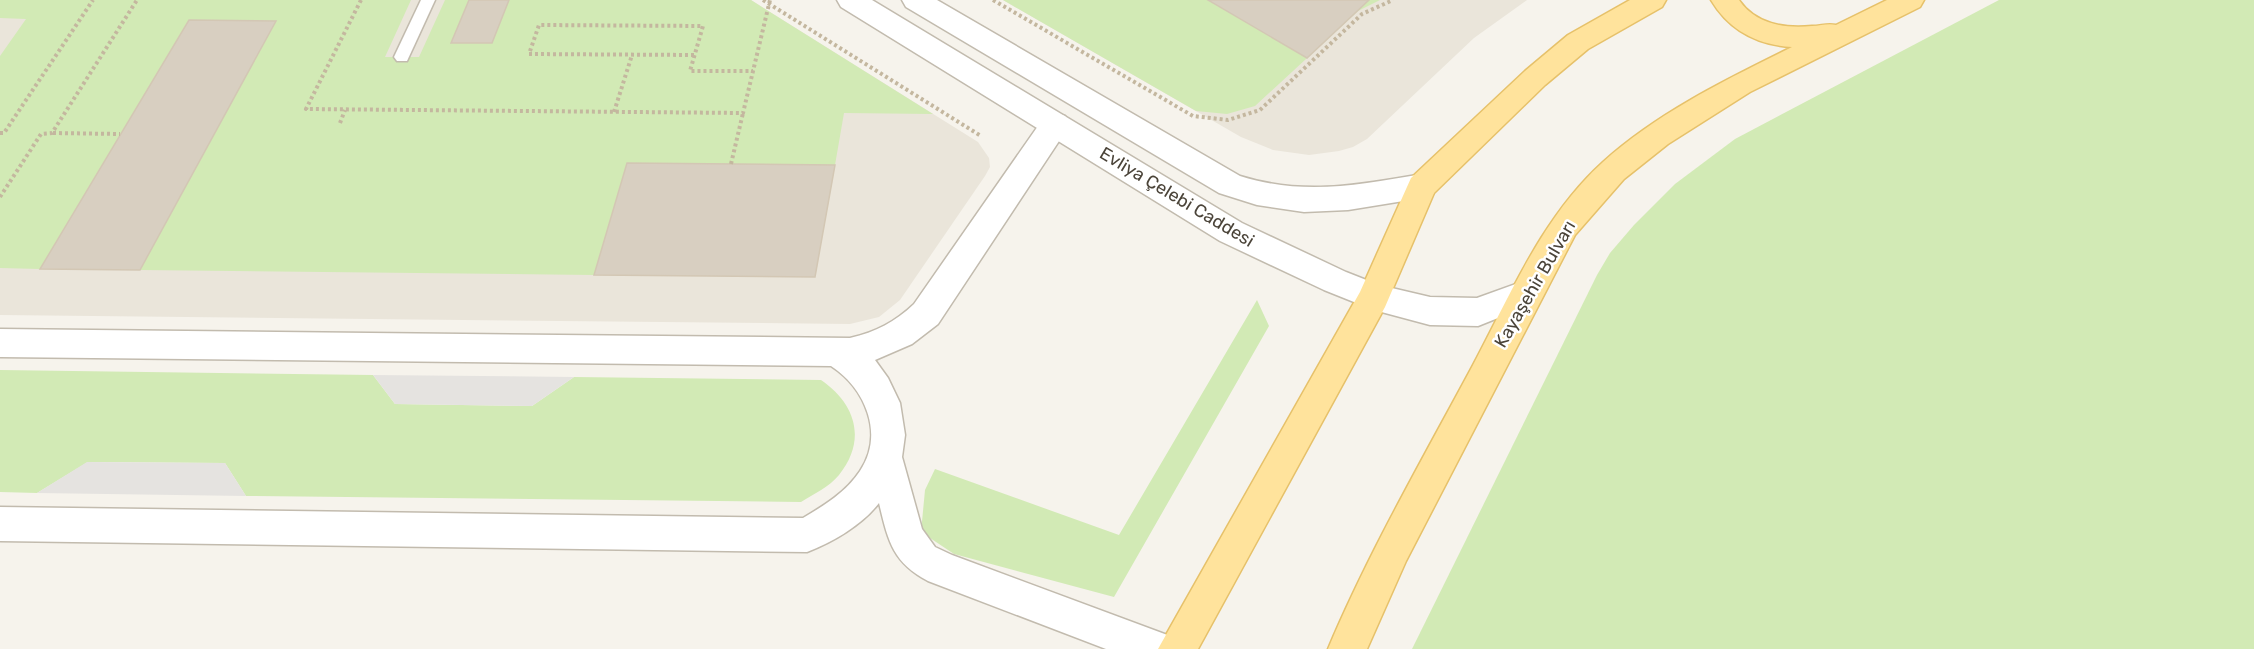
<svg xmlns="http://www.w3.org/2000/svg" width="2254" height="649" font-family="Rubik,sans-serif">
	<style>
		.residential { fill: #eae5da }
		.green { fill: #d2eab5 }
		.parking { fill: #e5e3e0 }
		.building { fill: #d8cfc1; stroke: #d3c7b4; stroke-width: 1.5 }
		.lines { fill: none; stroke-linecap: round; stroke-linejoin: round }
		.service-casing { stroke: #c2bbae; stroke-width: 3 }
		.minor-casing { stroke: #c2bbae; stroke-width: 3 }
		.tertiary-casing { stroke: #c2bbae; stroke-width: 3 }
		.primary-casing { stroke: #e6c16a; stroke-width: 3 }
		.path { stroke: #c4b79f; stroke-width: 4; stroke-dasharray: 3 3; stroke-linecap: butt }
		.service { fill: #fff; fill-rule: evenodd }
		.minor { fill: #fff; fill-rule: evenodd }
		.tertiary { fill: #fff; fill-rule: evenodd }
		.primary { fill: #ffe39c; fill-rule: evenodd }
		.labels { text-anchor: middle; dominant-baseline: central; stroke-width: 5; stroke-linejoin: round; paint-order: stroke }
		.street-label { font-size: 18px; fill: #4b4439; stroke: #fff }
	</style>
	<rect width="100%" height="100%" fill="#f6f3ec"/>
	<!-- residential -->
	<g class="residential">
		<polygon points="0,0 751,0 978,142 989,158 990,167 985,176 900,300 879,317 850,324 0,315"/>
		<polygon points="1003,0 1527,0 1474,38 1367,139 1353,147 1339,151 1309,155 1273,150 1241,137"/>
	</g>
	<!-- green -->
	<g class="green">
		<polygon points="0,0 411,0 385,57 419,57 445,0 751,0 933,114 844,113 835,165 594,275 140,270 275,21 189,20 40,269 0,268 0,56 26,19 0,18"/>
		<polygon points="1003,0 1380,0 1358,11 1255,106 1227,114 1196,111"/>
		<polygon points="1999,0 2254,0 2254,649 1412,649 1597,275 1610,253 1634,225 1675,184 1735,139"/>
		<polygon points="1257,300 1269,326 1114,597 954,554 921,532 925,490 935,469 1119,535"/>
		<path d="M0 370 373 375 395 404 532 406 574 377 821 380C856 404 867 440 839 475 829 487 814 494 801 502L246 496 225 463 88 462 37 493 0 492Z"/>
	</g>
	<!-- parking -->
	<g class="parking">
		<polygon points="373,375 574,377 532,406 395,404"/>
		<polygon points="87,462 225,463 246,496 37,493"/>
	</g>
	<!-- building -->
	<g class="building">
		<polygon points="469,0 509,0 492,43 451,43"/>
		<polygon points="1208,0 1369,0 1307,58"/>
		<polygon points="189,20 276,21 140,270 40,269"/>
		<polygon points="627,163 835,165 815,277 594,275"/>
	</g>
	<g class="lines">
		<!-- service casing -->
		<g class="service-casing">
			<polygon id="service" points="421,0 435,0 407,61 397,61 394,57"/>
		</g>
		<!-- minor casing -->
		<g class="minor-casing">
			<path id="minor" d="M1055 113 1065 116 1070 124 1065 132 938 324 912 344 875 360 888 378 900 403 905 435 902 457 922 529 935 547 952 555 1170 636 1175 649H1106L928 581C892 562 888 540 879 503 862 525 833 542 807 552L0 541V507L803 518C825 505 846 492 860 471 885 434 865 388 831 366L0 357V329L850 338C876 332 895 322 914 304L1045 116Z"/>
		</g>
		<!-- tertiary casing -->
		<g class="tertiary-casing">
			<g id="tertiary">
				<polygon points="837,0 872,0 1242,223 1346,272 1379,285 1430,297 1477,298 1527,280 1538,284 1543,293 1538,302 1478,326 1430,325 1374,310 1324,290 1220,241 841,7"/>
				<path d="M902 0H937L1240 176C1304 196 1358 185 1422 174L1433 178 1437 186 1433 194 1422 198 1348 210 1304 212 1257 205 1219 193 906 7Z"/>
			</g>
		</g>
		<!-- primary casing -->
		<g class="primary-casing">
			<g id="primary">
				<polygon points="1630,0 1666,0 1662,7 1588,49 1545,85 1434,193 1385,307 1198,649 1158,649 1360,292 1411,178 1525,71 1568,35"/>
				<path d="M1711 0H1739C1755 24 1785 29 1812 26 1821 26 1827 23 1836 25L1887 0H1924L1920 7 1750 92 1668 144 1624 179 1575 235 1406 561 1367 649H1328C1369 552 1422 460 1472 367 1510 296 1542 217 1603 162 1657 113 1727 79 1792 47 1757 45 1729 30 1711 0Z"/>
			</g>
		</g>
		<!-- path -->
		<g class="path">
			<polyline points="361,0 306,109 743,113 770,0"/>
			<polyline points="763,0 981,136"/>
			<polyline points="993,0 1193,116 1228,120 1260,110 1362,14 1393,0"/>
			<polyline points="694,55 529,54 539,25 703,26 690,71 753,71"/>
			<polyline points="614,112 632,55"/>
			<polyline points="340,123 345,110"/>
			<polyline points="0,133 4,133 93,0"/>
			<polyline points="53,133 120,134"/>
			<polyline points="731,164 743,113"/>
			<polyline points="0,197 41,134 52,133 137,0"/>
		</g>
		<!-- service -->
		<use href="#service" class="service"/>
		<!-- minor -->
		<use href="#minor" class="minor"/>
		<!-- tertiary -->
		<use href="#tertiary" class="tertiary"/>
		<!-- primary -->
		<use href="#primary" class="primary"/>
	</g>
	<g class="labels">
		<!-- street labels -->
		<g class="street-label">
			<text transform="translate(1177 197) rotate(31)">Evliya Çelebi Caddesi</text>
			<text transform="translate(1535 284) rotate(-60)">Kayaşehir Bulvarı</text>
		</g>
	</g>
</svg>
